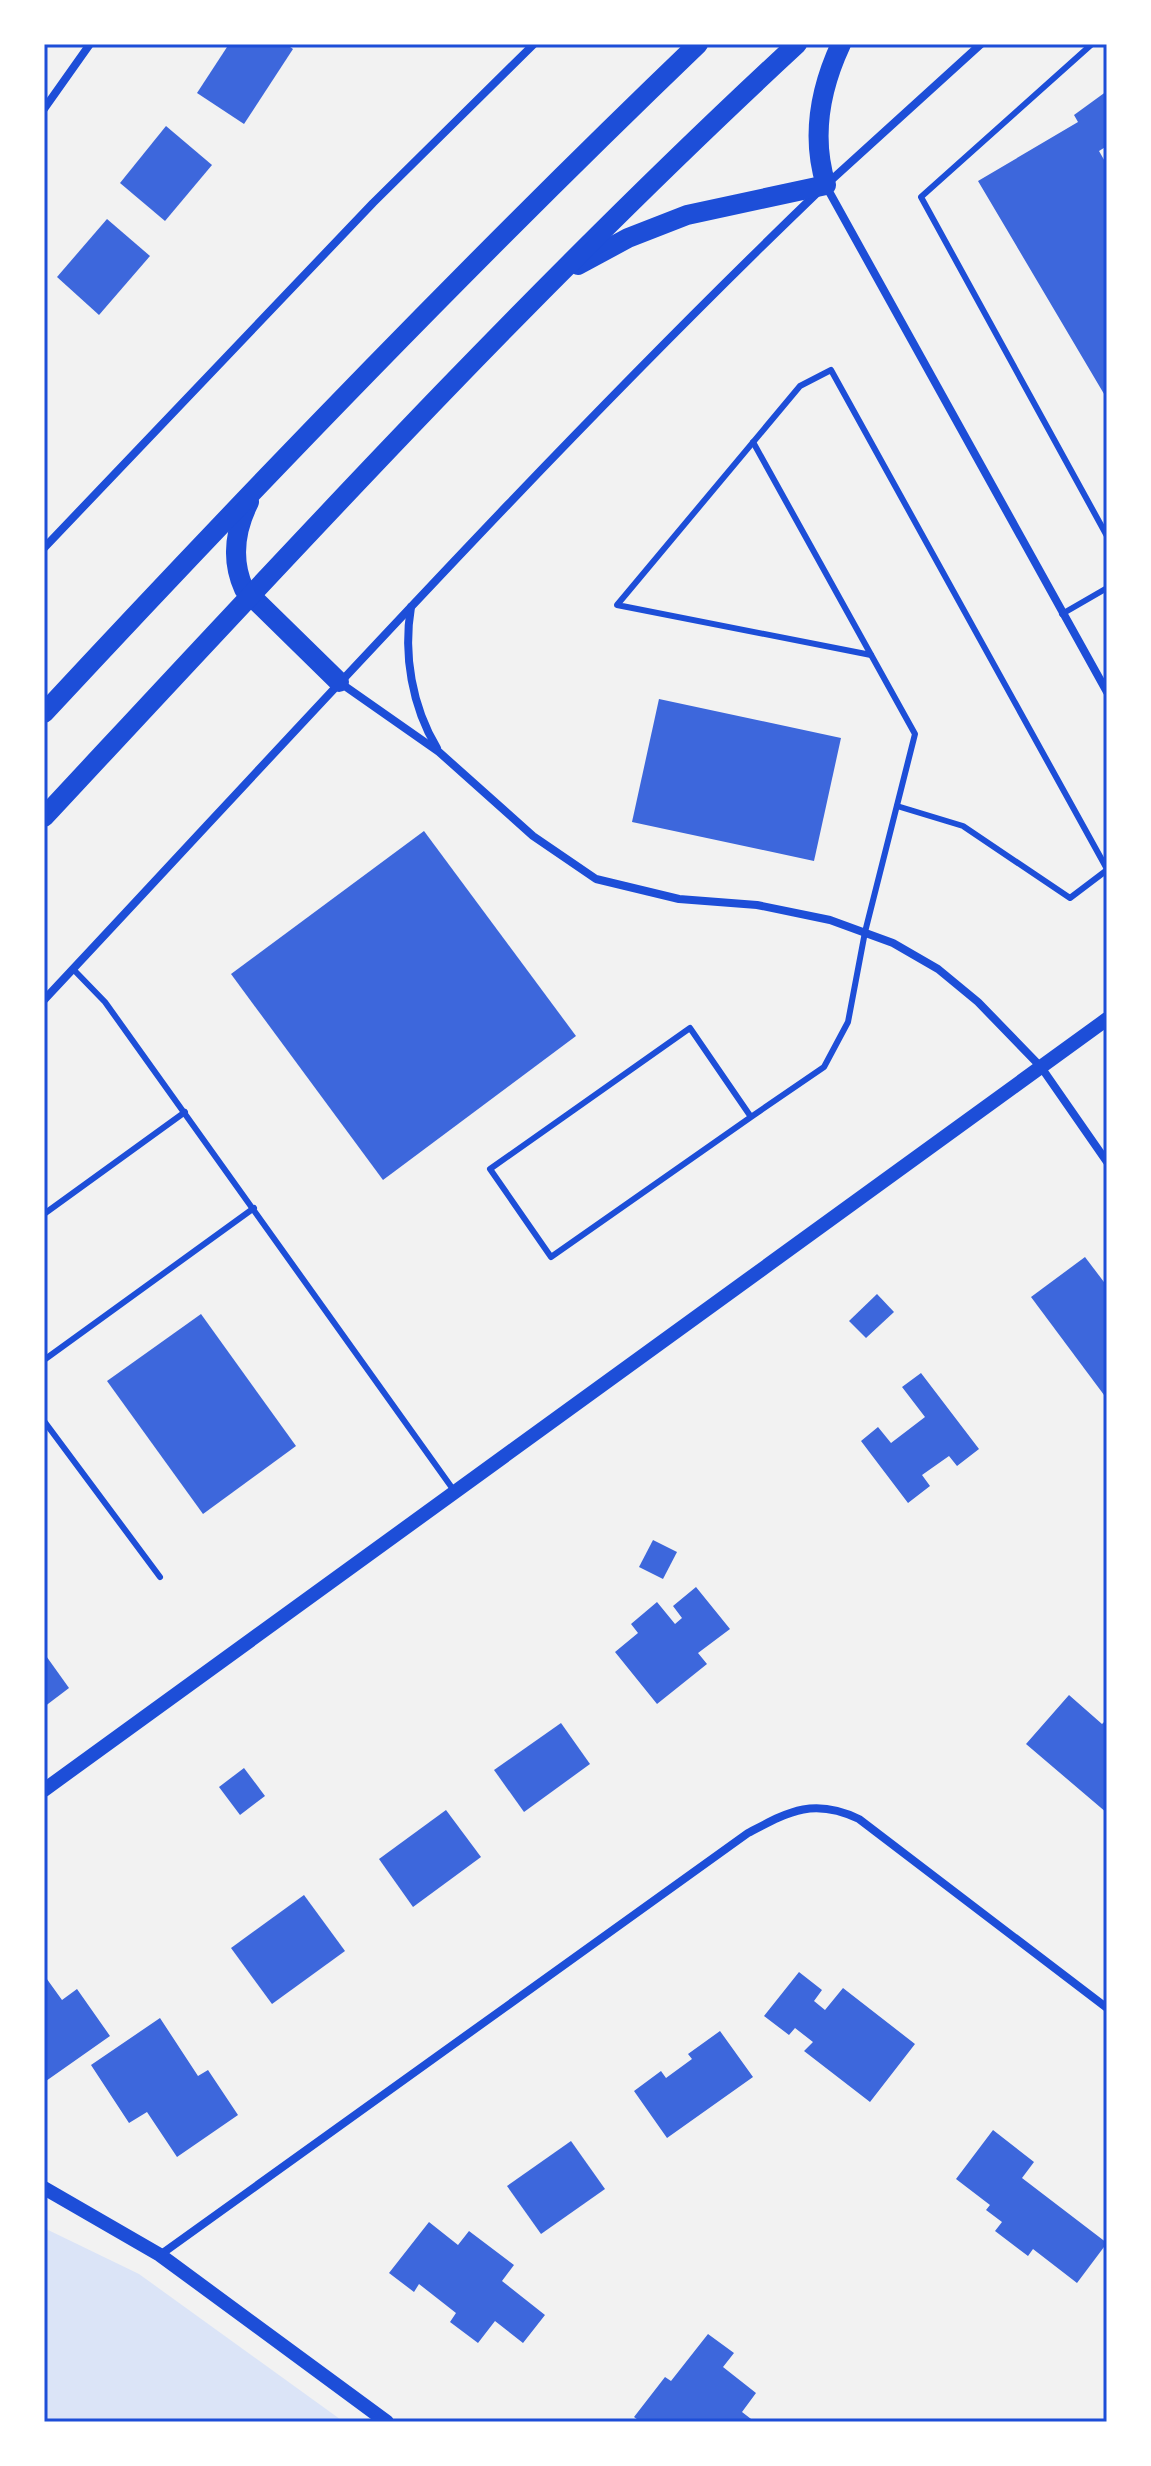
<svg xmlns="http://www.w3.org/2000/svg" width="1151" height="2466" font-family="'Work Sans',sans-serif">
	<style>
		.green { fill: #dbe4f7 }
		.building { fill: #3d67dc }
		.lines { fill: none; stroke-linecap: round; stroke-linejoin: round }
		.service { stroke: #1d4ed8; stroke-width: 6 }
		.minor { stroke: #1d4ed8; stroke-width: 8 }
		.tertiary { stroke: #1d4ed8; stroke-width: 14 }
		.primary { stroke: #1d4ed8; stroke-width: 20 }
		.neatline { fill: none; stroke: #1d4ed8; stroke-width: 3 }
	</style>
	<rect width="100%" height="100%" fill="#f2f2f2"/>
	<!-- green -->
	<polygon class="green" points="44,2228 139,2274 344,2422 44,2422"/>
	<!-- building -->
	<g class="building">
		<polygon points="229,44 286,44 293,49 244,124 197,93"/>
		<polygon points="1107,91 1107,146 1099,151 1107,165 1107,399 978,181 1078,122 1074,115"/>
		<polygon points="166,126 212,165 165,221 120,183"/>
		<polygon points="107,219 150,256 99,315 57,277"/>
		<polygon points="659,699 841,738 814,861 632,822"/>
		<polygon points="424,831 576,1036 383,1180 231,974"/>
		<polygon points="1085,1257 1107,1286 1107,1399 1031,1297"/>
		<polygon points="877,1294 894,1312 866,1338 849,1321"/>
		<polygon points="201,1314 296,1446 203,1514 107,1381"/>
		<polygon points="921,1373 979,1449 957,1466 949,1456 922,1475 930,1486 908,1503 861,1441 878,1427 891,1443 925,1417 902,1387"/>
		<polygon points="653,1540 677,1552 663,1579 639,1567"/>
		<polygon points="696,1587 730,1629 698,1653 707,1664 657,1704 615,1652 638,1633 631,1624 657,1602 675,1624 682,1618 673,1606"/>
		<polygon points="44,1653 69,1688 44,1707"/>
		<polygon points="1069,1695 1102,1724 1107,1719 1107,1813 1026,1744"/>
		<polygon points="561,1723 590,1764 524,1812 494,1770"/>
		<polygon points="244,1768 265,1796 240,1815 219,1787"/>
		<polygon points="446,1810 481,1857 413,1907 379,1859"/>
		<polygon points="304,1895 345,1951 272,2004 231,1948"/>
		<polygon points="799,1972 822,1990 814,2001 825,2010 843,1988 915,2044 870,2102 804,2051 813,2042 795,2028 789,2035 764,2016"/>
		<polygon points="44,1975 62,2000 77,1989 110,2036 46,2081"/>
		<polygon points="160,2018 198,2076 208,2070 238,2115 177,2157 147,2112 129,2123 91,2065"/>
		<polygon points="720,2031 753,2077 667,2138 634,2091 661,2071 666,2078 692,2059 688,2054"/>
		<polygon points="993,2130 1034,2162 1022,2178 1107,2243 1077,2283 1033,2249 1028,2256 995,2231 1002,2222 986,2210 990,2205 956,2179"/>
		<polygon points="571,2141 605,2189 541,2234 507,2186"/>
		<polygon points="429,2222 458,2245 469,2231 514,2265 502,2281 545,2315 523,2343 495,2321 478,2343 450,2322 456,2313 419,2284 414,2292 389,2273"/>
		<polygon points="708,2334 734,2353 723,2367 756,2393 742,2412 755,2422 641,2422 634,2417 665,2377 671,2381"/>
	</g>
	<g class="lines">
		<!-- service -->
		<g class="service">
			<polyline points="1092,44 921,197 1107,536"/>
			<polyline points="1062,614 1107,588"/>
			<polyline points="871,655 617,605 800,386 831,370 1107,869"/>
			<polyline points="897,806 963,826 1070,898 1107,870"/>
			<polyline points="73,969 105,1002 455,1492"/>
			<polyline points="751,1117 551,1257 490,1169 690,1028 751,1117 824,1067 848,1022 865,932 915,734 753,442"/>
			<polyline points="44,1214 185,1112"/>
			<polyline points="44,1360 254,1208"/>
			<polyline points="44,1421 160,1577"/>
		</g>
		<!-- minor -->
		<g class="minor">
			<polyline points="44,109 90,44"/>
			<polyline points="828,183 981,44"/>
			<polyline points="826,186 1107,692"/>
			<polyline points="44,548 373,203 534,44"/>
			<path d="M411 607C403 654 412 707 437 748"/>
			<polyline points="339,682 439,752 533,836 596,879 679,899 757,905 830,920 893,943 938,969 978,1002 1041,1067 1107,1162"/>
			<path d="M44 1000C299 728 549 451 818 192"/>
			<path d="M160 2255 748 1833C788 1812 813 1797 859 1819L1107 2008"/>
		</g>
		<!-- tertiary -->
		<g class="tertiary">
			<polyline points="44,1790 1107,1019"/>
			<polyline points="44,2188 160,2255 387,2422"/>
		</g>
		<!-- primary -->
		<g class="primary">
			<path d="M578 265 628 238 687 215 826 185C811 137 820 89 841 44"/>
			<path d="M249 502C235 530 231 560 244 589L339 682"/>
			<path d="M44 713C257 484 473 260 698 44"/>
			<path d="M44 817C289 554 533 288 797 44"/>
		</g>
	</g>
	<!-- border -->
	<rect width="1151" height="2466" fill="none" stroke="#ffffff" stroke-width="92"/>
	<rect x="46" y="46" width="1059" height="2374" class="neatline"/>
</svg>
